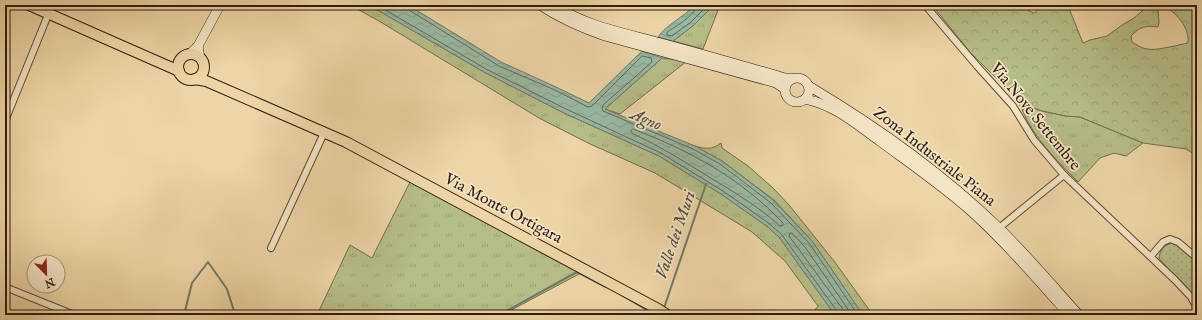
<svg xmlns="http://www.w3.org/2000/svg" width="1202" height="320" font-family="'IM FELL English',serif">
	<style>
		.grass { fill: url(#grass-tufts); stroke: #736c4c }
		.forest { fill: url(#forest-crowns); stroke: #736c4c }
		.park { fill: url(#park-dots); stroke: #736c4c }
		.water { fill: url(#water-waves); stroke: #6f7a69 }
		.lines { fill: none; stroke-linecap: round; stroke-linejoin: round }
		.shore { stroke: #646a5a; stroke-width: 1 }
		.stream { stroke: #6f7a69; stroke-width: 2 }
		.street-casing { stroke: #5f4a35; stroke-width: 8 }
		.secondary-casing { stroke: #301b10; stroke-width: 10 }
		.primary-casing { stroke: #301b10; stroke-width: 12 }
		.street { stroke: #f3e4c4; stroke-width: 6 }
		.secondary { stroke: #f3e4c4; stroke-width: 9 }
		.primary { stroke: #edd5a5; stroke-width: 10 }
		.labels { text-anchor: middle; dominant-baseline: central; stroke-width: 3.5; stroke-linejoin: round; paint-order: stroke }
		.street-label { font-size: 16px; fill: #301b10; stroke: #f3e4c4 }
		.water-label { font-size: 17px; font-style: italic; fill: #504a3c; stroke: #f3e4c4 }
	</style>
	<defs>
		<pattern id="grass-tufts" width="24" height="20" patternUnits="userSpaceOnUse"><rect width="24" height="20" fill="#b6be88"/><path d="M3 7l-1-3M5 7V3M7 7l1-3M15 17l-1-3M17 17v-4M19 17l1-3" fill="none" stroke="#9da374"/></pattern>
		<pattern id="forest-crowns" width="20" height="18" patternUnits="userSpaceOnUse"><rect width="20" height="18" fill="#b6be88"/><path d="M2 6a3 3 0 1 1 6 0M12 15a3 3 0 1 1 6 0" fill="none" stroke="#9da374"/></pattern>
		<pattern id="park-dots" width="8" height="8" patternUnits="userSpaceOnUse"><rect width="8" height="8" fill="#b6be88"/><path d="M2 2h.1M6 6h.1" fill="none" stroke="#9da374" stroke-width="1.8" stroke-linecap="round"/></pattern>
		<pattern id="water-waves" width="16" height="10" patternUnits="userSpaceOnUse"><rect width="16" height="10" fill="#99b9a4"/><path d="M0 5q4-4 8 0t8 0" fill="none" stroke="#849e8c"/></pattern>
	</defs>
	<rect width="100%" height="100%" fill="#edd5a5"/>
	<filter id="stains"><feTurbulence type="fractalNoise" baseFrequency=".005" numOctaves="4"/><feColorMatrix values="0 0 0 0 .2 0 0 0 0 .09 0 0 0 0 .02 0 0 0 .5 -.17"/></filter>
	<radialGradient id="worn" r=".72"><stop offset=".6" stop-color="#630" stop-opacity="0"/><stop offset="1" stop-color="#630" stop-opacity=".3"/></radialGradient>
	<!-- grass -->
	<g class="grass">
		<polygon points="350,5 369,5 484,72 564,113 659,156 721,194 768,227 779,237 835,315 811,315 818,306 785,261 752,232 655,173 588,143 539,118 379,21"/>
		<polygon points="714,5 720,5 703,49 673,41 694,25"/>
		<polygon points="662,58 687,61 620,114 605,109"/>
		<path d="M1031 107 1042 111 1066 116 1080 117 1143 143 1126 156 1114 153 1100 158 1078 182C1057 161 1034 138 1022 110Z"/>
		<path d="M721 143 722 148 748 166 773 188 789 205 834 261 873 315H863L812 241 774 200 722 161 695 146C705 149 712 150 721 143Z"/>
		<polygon points="411,180 581,270 579,274 502,315 317,315 350,245 372,258"/>
	</g>
	<!-- forest -->
	<path class="forest" d="M932 5H1021L1029 11 1034 13 1039 9 1037 5H1071L1070 11 1083 43 1090 40 1107 36 1122 25 1134 18 1149 5H1152L1158 9 1159 22 1158 27C1147 25 1139 27 1131 36L1132 42C1137 45 1141 48 1147 49 1156 51 1178 45 1188 43 1189 31 1183 22 1175 14 1171 10 1167 9 1165 5H1197V156L1186 149 1143 143 1080 117 1066 116 1042 111 1031 107 1022 110 1017 99 970 52Z"/>
	<!-- park -->
	<path class="park" d="M1172 243 1176 245 1197 262V300L1187 287 1163 263 1159 258C1160 250 1164 245 1172 243Z"/>
	<!-- water -->
	<g class="water">
		<polygon points="369,5 408,5 501,62 556,87 589,103 642,51 662,58 605,109 695,146 722,161 773,200 812,241 863,315 835,315 779,237 768,227 721,194 659,156 564,113 484,72"/>
		<path d="M695 5H714L694 25 673 41 658 37C667 24 684 17 695 5Z"/>
	</g>
	<g class="lines">
		<!-- shore -->
		<g class="shore">
			<polyline points="377,5 486,69 566,109 661,153 723,191 770,224 782,235 837,311 838,315"/>
			<polyline points="407,5 409,10 499,66 555,90 588,107 592,106 642,56 651,58 652,62 603,105 602,108 603,111 693,149 720,164 771,203 809,243 858,315"/>
			<path d="M697 5C696 15 675 27 667 32V35L672 36 691 22 708 5"/>
			<path d="M633 129C691 151 740 178 783 223V225L780 226C759 207 734 192 709 177 684 161 659 146 632 133L631 131Z"/>
			<polyline points="843,315 842,308 789,236 790,233 792,233 805,247 852,315"/>
		</g>
		<!-- stream -->
		<g class="stream">
			<polyline points="620,294 655,315"/>
			<polyline points="664,308 706,184"/>
			<polyline points="184,315 192,283 208,262 227,289 234,311 232,315"/>
			<polyline points="499,315 577,272 606,287"/>
		</g>
		<!-- street casing -->
		<g class="street-casing">
			<g id="street">
				<polyline points="925,5 977,66 1013,106 1034,140 1064,175 1175,280 1191,297 1197,308"/>
				<polyline points="5,121 52,5"/>
				<polyline points="999,228 1064,175"/>
				<polyline points="271,248 324,133"/>
				<polyline points="1151,256 1163,242 1170,239 1178,242 1197,258"/>
				<polyline points="5,287 72,314 127,315"/>
			</g>
		</g>
		<!-- secondary casing -->
		<g class="secondary-casing">
			<g id="secondary">
				<path d="M540 5C561 19 582 28 605 36L776 83 785 89"/>
				<path d="M554 5C585 26 625 33 661 43 702 54 744 66 785 78H792"/>
				<polyline points="198,46 200,58"/>
				<polyline points="190,54 198,46 220,5"/>
				<circle cx="797" cy="90" r="12"/>
				<path d="M809 86C876 126 941 172 997 226 1026 254 1052 285 1079 315"/>
				<path d="M805 99C835 105 857 125 881 142 912 165 944 187 973 213 1007 244 1038 280 1069 315"/>
			</g>
		</g>
		<!-- primary casing -->
		<g class="primary-casing">
			<g id="primary">
				<polyline points="29,5 179,71"/>
				<circle cx="191" cy="67" r="13"/>
				<polyline points="195,79 206,81 346,142 658,309 667,315"/>
			</g>
		</g>
		<!-- street -->
		<use href="#street" class="street"/>
		<!-- secondary -->
		<use href="#secondary" class="secondary"/>
		<!-- primary -->
		<use href="#primary" class="primary"/>
	</g>
	<g class="labels">
		<!-- street labels -->
		<g class="street-label">
			<text transform="translate(1035 117) rotate(51)">Via Nove Settembre</text>
			<text transform="translate(934 157) rotate(38)">Zona Industriale Piana</text>
			<text transform="translate(503 209) rotate(28)">Via Monte Ortigara</text>
		</g>
		<!-- water labels -->
		<g class="water-label">
			<text transform="translate(646 120) rotate(23)">Agno</text>
			<text transform="translate(676 235) rotate(-71)">Valle dei Muri</text>
		</g>
	</g>
	<!-- margin -->
	<rect width="1202" height="320" fill="none" stroke="#edd5a5" stroke-width="20"/>
	<rect x="6" y="6" width="1190" height="308" fill="none" stroke="#301b10" stroke-width="2"/>
	<rect x="10" y="10" width="1182" height="300" fill="none" stroke="#301b10"/>
	<!-- north arrow -->
	<g transform="translate(46 274) rotate(157)"><circle r="19" fill="#f3e4c4" stroke="#a5947c"/>
	<path d="M0-3L7 15L0 10L-7 15Z" fill="#8f2418"/>
	<text y="-6" font-size="11" font-weight="bold" text-anchor="middle" fill="#301b10">N</text>
	</g>
	<rect width="100%" height="100%" filter="url(#stains)"/>
	<rect width="100%" height="100%" fill="url(#worn)"/>
</svg>
